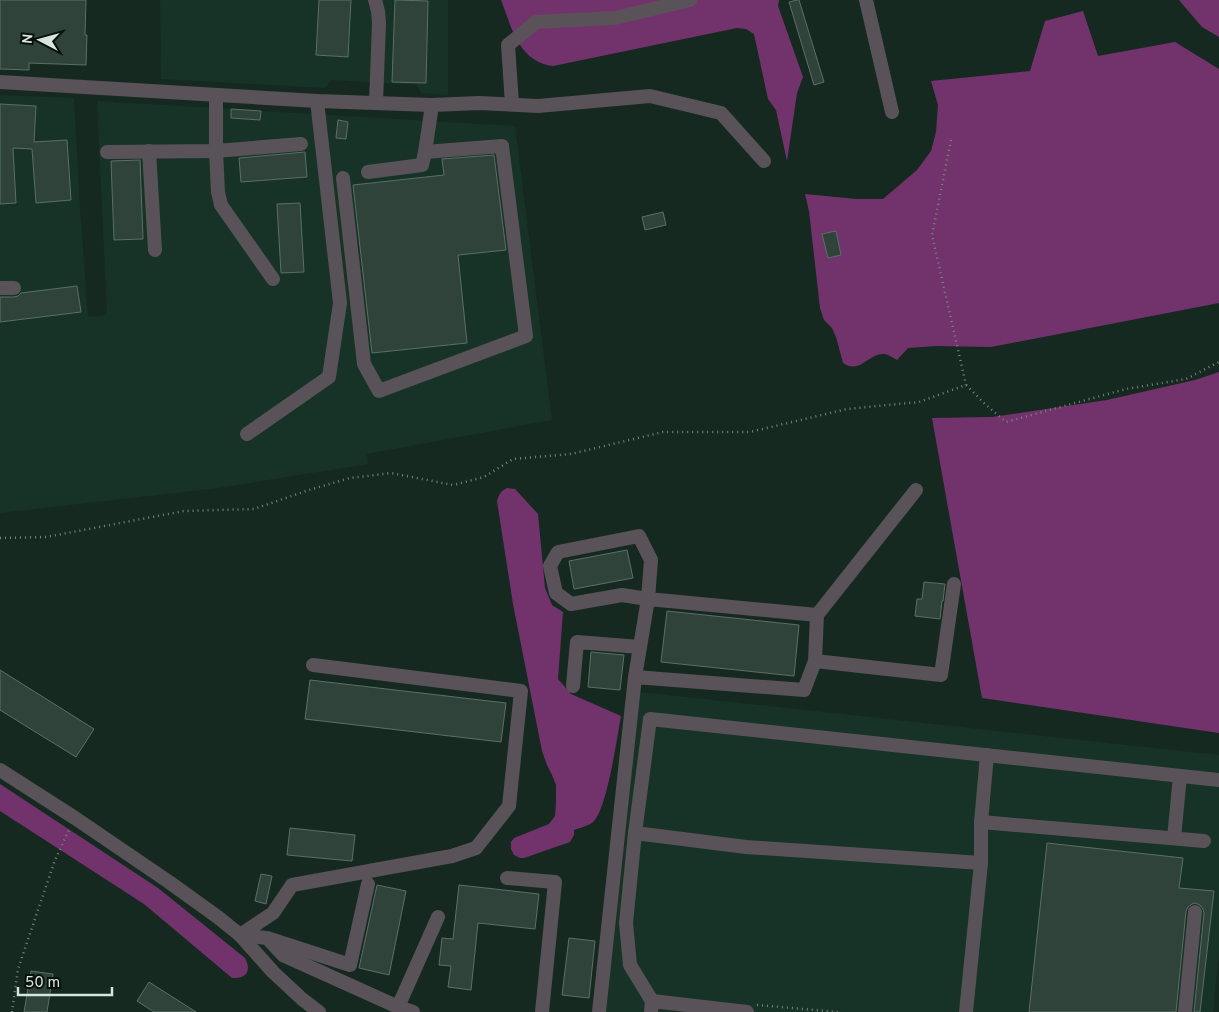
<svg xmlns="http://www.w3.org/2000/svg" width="1219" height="1012" font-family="Overpass,sans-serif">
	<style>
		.built { fill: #173227 }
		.forest { fill: #72336c }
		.building { fill: #2f433a; stroke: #5a7066 }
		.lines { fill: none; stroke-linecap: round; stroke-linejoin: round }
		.path { stroke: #76857e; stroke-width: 2.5; stroke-dasharray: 1 4; stroke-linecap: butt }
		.minor { stroke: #595258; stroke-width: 14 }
	</style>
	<rect width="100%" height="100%" fill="#162921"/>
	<!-- built -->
	<g class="built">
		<polygon points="160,0 448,0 448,94 444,95 421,93 417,85 332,80 325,88 161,79"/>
		<polygon points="0,95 74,98 80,207 88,317 107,315 97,101 515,126 552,420 367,454 368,464 219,488 0,513"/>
		<polygon points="640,692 1219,755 1219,954 1213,1012 606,1012"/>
	</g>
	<!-- forest -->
	<g class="forest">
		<path d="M501 0H779L778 6 803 77 797 93 787 161 776 110 768 99 754 34 746 29 737 28 553 66C518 61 512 28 501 0Z"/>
		<polygon points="1179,0 1219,0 1219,37 1202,27"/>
		<path d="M1083 11 1098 56 1175 42 1219 69V303L991 347 936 346 908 348 897 360C893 358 889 355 885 354 869 352 860 375 843 363L836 337 832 328 824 320 820 308 809 211 805 194 856 199H883L917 170 931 151 936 132 938 105 931 81 1030 71 1045 21Z"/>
		<polygon points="1219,372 1219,733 982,698 932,418 992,417 1107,400 1195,380"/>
		<path d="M507 488 515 489 538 514 545 588 552 605 563 612 558 679 571 694 621 716C617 737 607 810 593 822 588 826 579 828 574 830V835L570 842 524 858H520L514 855 511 849V842L514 838 549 824 555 816 556 804V785L552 775 547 765 542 751 513 604 497 501C499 494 501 491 507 488Z"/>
		<path d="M0 784 158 888 245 958C252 971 246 979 232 978L144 904 0 811Z"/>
	</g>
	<!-- building -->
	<g class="building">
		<polygon points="0,0 86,0 85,35 87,35 86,65 29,63 29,70 0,69"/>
		<polygon points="319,0 351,0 348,57 316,55"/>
		<polygon points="395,0 428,1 426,83 392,82"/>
		<polygon points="797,0 799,0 824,82 814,85 789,2"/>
		<polygon points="0,104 36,106 34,142 67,140 71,200 36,203 32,149 13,148 16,203 0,204"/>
		<polygon points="231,109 261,111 260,120 231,118"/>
		<polygon points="338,120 348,122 346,139 336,138"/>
		<polygon points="305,152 307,177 241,182 239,158"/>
		<polygon points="494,155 506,250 458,255 467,343 372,353 353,185 444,175 442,159"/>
		<polygon points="140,160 143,239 114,240 111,161"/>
		<polygon points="300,203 304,272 281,273 277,204"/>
		<polygon points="663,212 666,225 645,230 642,217"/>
		<polygon points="836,231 841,255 828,258 822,234"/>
		<polygon points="77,286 81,312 0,322 0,297 14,297 18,296 21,293"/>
		<polygon points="627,550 633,578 574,589 569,561"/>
		<polygon points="924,582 945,584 943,601 942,601 940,619 915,616 917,599 922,599"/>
		<polygon points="667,611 799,625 794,676 661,662"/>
		<polygon points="591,652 624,655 620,690 588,687"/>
		<polygon points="0,670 94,729 76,757 0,710"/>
		<polygon points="310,680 506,703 501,742 305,719"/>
		<polygon points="290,828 355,835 352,861 287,855"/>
		<polygon points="1047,843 1183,858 1179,888 1214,891 1200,1012 1194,1012 1204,913 1203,909 1200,905 1195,903 1192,904 1188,907 1186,911 1176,1012 1029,1012"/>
		<polygon points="261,874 272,876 266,904 255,901"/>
		<polygon points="377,885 406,891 389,975 359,968"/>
		<polygon points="459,885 539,894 535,929 478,923 471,990 448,987 451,966 439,965 442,938 453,939"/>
		<polygon points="569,938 595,941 589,998 562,995"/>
		<polygon points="31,971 53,974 47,1012 24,1012"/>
		<polygon points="149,982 196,1012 154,1012 137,1001"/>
	</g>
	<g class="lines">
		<!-- path -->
		<g class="path">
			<polyline points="951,140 932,235 966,385"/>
			<polyline points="0,538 46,537 184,511 254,509 309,490 350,478 391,473 453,485 484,477 513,459 571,454 663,432 750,432 847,409 919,402 966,385 985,404 1006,422 1126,389 1186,379 1219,362"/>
			<polyline points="757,1005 838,1012"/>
			<polyline points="12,1012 18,969 55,860 70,828"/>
		</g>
		<!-- minor -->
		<g class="minor">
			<polyline points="375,0 378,11 379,23 376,103"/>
			<polyline points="866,0 892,112"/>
			<polyline points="0,82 317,101 432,105 425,152 422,165 368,172"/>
			<polyline points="512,104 508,45 536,22 615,18 690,0"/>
			<polyline points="432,105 479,103 538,106 650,96 721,113 764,161"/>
			<polyline points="149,151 155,250"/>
			<polyline points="107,152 216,151 216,95"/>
			<polyline points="343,178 364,364 379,391 526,336 502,146 425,152"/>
			<polyline points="273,279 221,205 218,192 216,151 301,144"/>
			<polyline points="0,288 14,288"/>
			<polyline points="247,434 329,377 340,303 317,101"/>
			<polyline points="817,615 916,490"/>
			<polyline points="815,661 941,675 954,584"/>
			<polyline points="313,665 521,691 509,806 476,848 452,856 292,885 273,913 240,935 267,938 350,965 368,884"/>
			<polyline points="573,686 577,642 640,647"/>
			<polyline points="0,770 75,818 169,882 219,918 240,935 273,972 302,999 319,1012"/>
			<polyline points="981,822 1204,841"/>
			<polyline points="635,833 746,847 981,863"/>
			<polyline points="1174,838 1180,776"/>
			<polyline points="507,878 555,882 542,1012"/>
			<polyline points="269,940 283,955 398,1007 438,917"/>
			<polyline points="652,1001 630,965 626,923 635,833 650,719 1219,780"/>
			<polyline points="398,1007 413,1012"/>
			<polyline points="599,1012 635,677 804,690 815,661 817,615 648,599 622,595 571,604 556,593 550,566 558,552 639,536 651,560 648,599 635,677"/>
			<polyline points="651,1012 652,1001 747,1012"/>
			<polyline points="966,1012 981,863 981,822 987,755"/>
			<polyline points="1185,1012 1195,912"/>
		</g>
	</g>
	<!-- north arrow -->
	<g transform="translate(40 40) rotate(276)" stroke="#08100c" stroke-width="4" paint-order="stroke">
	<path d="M0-4L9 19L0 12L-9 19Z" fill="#d8e4de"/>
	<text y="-8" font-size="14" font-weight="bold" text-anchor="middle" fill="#d8e4de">N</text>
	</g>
	<!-- scale -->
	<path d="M18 987v8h94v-8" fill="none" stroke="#d8e4de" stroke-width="2.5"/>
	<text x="25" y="987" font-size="15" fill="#d8e4de" stroke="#08100c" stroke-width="4" paint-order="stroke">50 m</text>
</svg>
